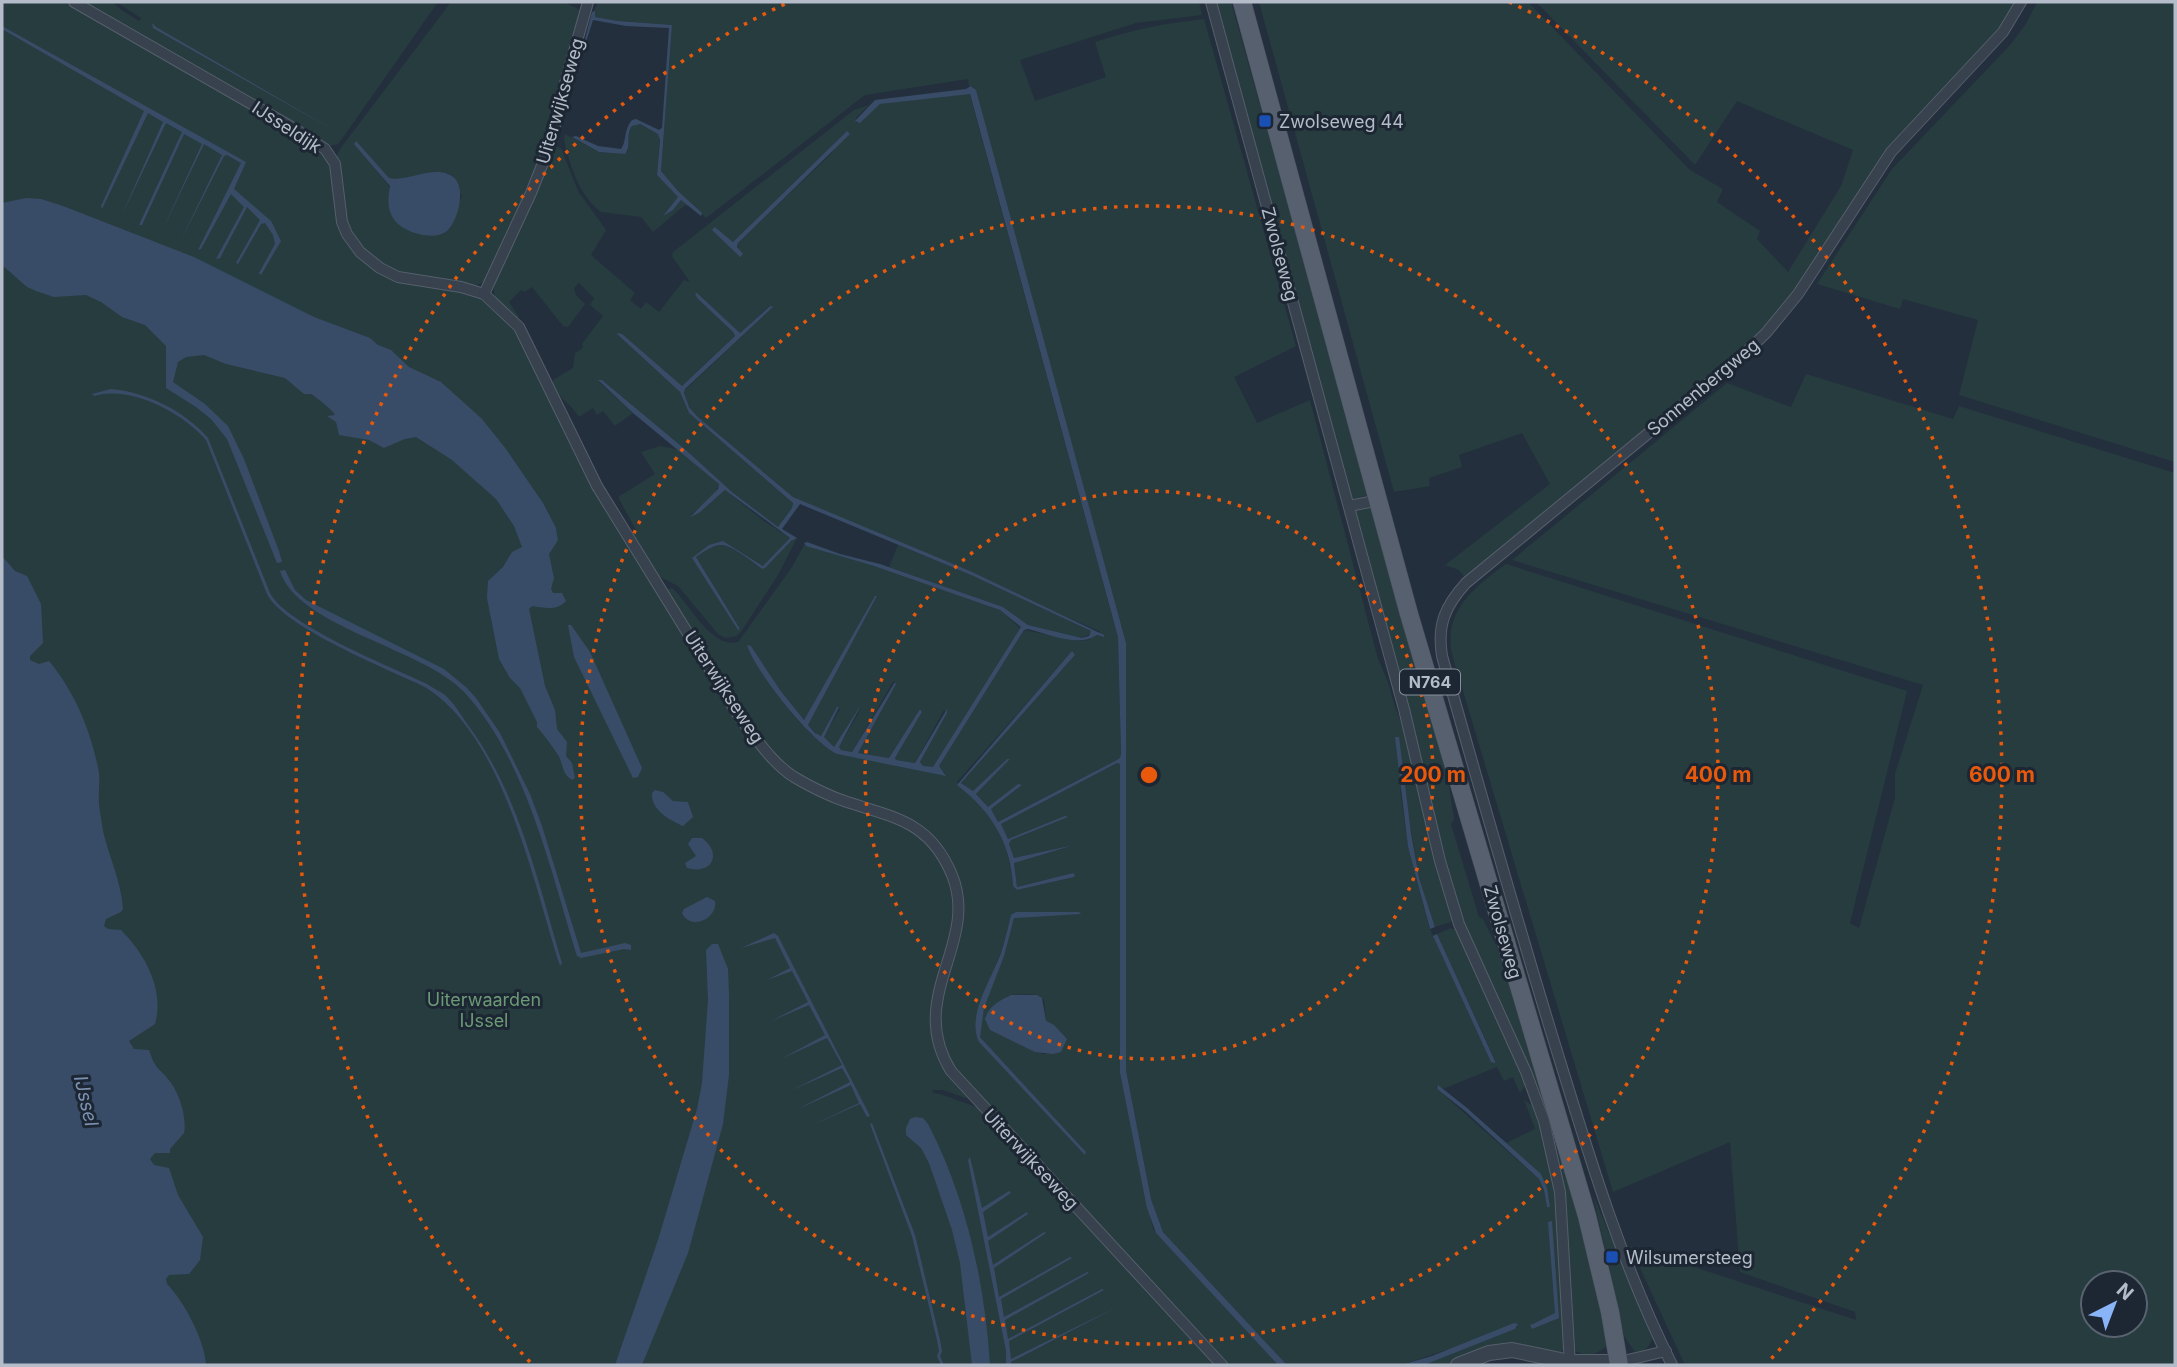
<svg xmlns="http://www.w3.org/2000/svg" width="2177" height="1367" font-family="Inter,sans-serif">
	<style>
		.green { fill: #263c3f; fill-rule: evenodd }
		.water { fill: #394c67 }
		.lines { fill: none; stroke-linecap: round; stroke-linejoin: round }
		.minor-casing { stroke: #565f6c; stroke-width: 12 }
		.tertiary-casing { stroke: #565f6c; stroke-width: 16 }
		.primary-casing { stroke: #414a57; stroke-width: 19 }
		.minor { stroke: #38414e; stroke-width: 10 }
		.tertiary { stroke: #38414e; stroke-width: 14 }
		.primary { stroke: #56606e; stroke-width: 18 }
		.ring { fill: none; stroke: #e8590c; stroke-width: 3.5; stroke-dasharray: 3.5 7 }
		.transit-dot { fill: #1a4fb4; stroke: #1d2633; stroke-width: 2.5 }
		.labels { text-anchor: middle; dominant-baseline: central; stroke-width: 6; stroke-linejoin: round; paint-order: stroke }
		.shield { fill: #1d2633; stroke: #878f9c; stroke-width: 2 }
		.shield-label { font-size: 16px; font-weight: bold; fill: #b4bcc9 }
		.street-label { font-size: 18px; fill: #b4bcc9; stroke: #1d2633 }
		.poi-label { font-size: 18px; fill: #b4bcc9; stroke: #1d2633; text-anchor: start }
		.park-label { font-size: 18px; fill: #6b9a76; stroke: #1d2633 }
		.water-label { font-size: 19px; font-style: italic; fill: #7c92b1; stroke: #1d2633 }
		.centre { fill: #e8590c; stroke: #1d2633; stroke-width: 3.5 }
		.ring-label { font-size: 21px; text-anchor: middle; font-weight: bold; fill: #e8590c; stroke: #1d2633; stroke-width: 6; stroke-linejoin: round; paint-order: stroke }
	</style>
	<rect width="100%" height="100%" fill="#242f3e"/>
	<!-- green -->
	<g class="green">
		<polygon points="2,2 70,2 308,139 329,160 339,219 377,269 482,297 513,324 547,392 744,721 801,782 914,830 943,862 953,891 955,914 932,1026 968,1099 943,1090 932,1090 933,1093 940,1094 982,1109 1203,1349 1215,1365 168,1365 2,593"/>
		<polygon points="80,2 112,2 123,11 139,21 141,18 116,2 438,2 344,136 338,144 329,146"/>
		<path d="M451 2H564L582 11 535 173 486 280 476 286 393 271 370 256 348 230 335 159 340 149ZM354 141 389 178C409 182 429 171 450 174L462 196 451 225 430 236C399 228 386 220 390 187Z"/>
		<path d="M598 2H1199L1202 15 1136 23 1020 60 1035 101 1106 77 1095 42C1131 30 1166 23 1204 19L1296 346 1234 377 1257 423 1310 400 1378 659 1388 682 1395 707 1409 743 1453 916 1451 922 1435 927 1419 878 1405 794 1400 789 1408 847 1429 927 1491 1062 1495 1060 1437 934 1451 928 1459 931 1524 1078 1525 1086 1520 1093 1513 1077 1504 1081 1497 1067 1443 1089 1438 1086 1436 1088 1539 1179 1544 1190 1547 1207 1550 1206C1547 1174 1528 1163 1506 1143L1535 1129 1524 1100 1535 1107 1557 1195 1565 1347 1561 1353 1483 1352 1447 1365H1424L1515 1329 1518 1326 1401 1365H1287L1163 1232 1151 1199 1126 1070V643L974 87 969 86 968 79 865 95 706 218 678 191 661 171 672 25 618 21 595 17 594 11Z"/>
		<polygon points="1214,2 1231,2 1370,495 1351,499"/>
		<polygon points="1259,2 1528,2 1690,170 1723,189 1717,202 1760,231 1757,239 1788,272 1841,186 1853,150 1737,101 1695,165 1536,2 2017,2 2013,13 1965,69 1895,140 1786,305 1743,351 1466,579 1459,570 1445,565 1550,484 1522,433 1459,455 1462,467 1429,478 1430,486 1394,492"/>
		<polygon points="2037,2 2175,2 2175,462 1959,395 1978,320 1903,299 1900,309 1817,284 1892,169 2011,44 2027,22"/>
		<path d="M969 92 1118 637 1121 753 1120 758 1115 761 998 822 991 809 1021 786 1018 784 988 807 976 794 1010 759H1007L973 791 961 783 1075 655 1072 652 957 782C992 814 1009 838 1013 886L1017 890 1074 877 1073 873 1017 887 1014 863 1074 845 1014 858 1009 844 1011 840 1067 817 1008 839 1001 824 1117 763 1120 764V1073L1153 1229 1278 1365H1225L947 1061 937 1021 960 907 932 840 806 781 779 760 753 729 666 593 668 589 672 588C690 604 711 649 738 642L792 567 804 545 874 566 990 606 1002 611 1021 629 933 768 923 766 920 762 947 713 944 710 915 763 896 760 895 758 922 712 920 709 889 758 858 753 896 682H893L852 752 841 750 839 747 862 707 834 747 823 737 840 709 837 707 821 736H819L808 725 877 596 875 597 804 720 780 690 751 646H747C772 685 796 729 837 754L946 774 940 769 939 766 1024 630 1077 641 1088 640 1097 635 1102 637 1099 631 793 497 698 417 687 404 684 391 771 309 769 306 740 333 697 294 698 299 733 332 735 336 682 386 617 334 680 392 689 413 793 503 792 508 778 527 732 492 686 450 602 380 599 382 633 413 615 426 603 411 597 415 593 408 579 417C572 405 559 398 552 386L553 380 573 368 575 353 583 348 582 344 603 316 590 305 594 298 579 283 574 288 576 295 585 304 568 327 563 326 532 287 525 292 521 290 509 302 519 317 517 319C504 308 491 301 494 283L555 146 561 148 578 191 606 230 591 255 635 293 630 300 641 309 646 302 659 312 684 280 690 282 672 256 673 252 854 110 869 105 856 118 857 123 880 104ZM847 131 830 155 738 243 739 256 729 246 715 227 733 242ZM1011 915 1018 916 1014 918C1005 957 979 997 980 1037L1086 1152 977 1037C970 1014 993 975 1001 952 1005 940 1008 928 1011 915ZM1029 994 1037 995 1044 1000 1046 1021 1061 1052 1042 1054 993 1006 1011 995Z"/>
		<path d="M635 124H639L660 135 657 175 678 197 663 216 673 210 681 200 689 206 685 205 653 232 641 217 601 212C580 197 569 164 564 139L565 134 599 152 625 154 628 150 629 129Z"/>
		<path d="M1806 374 1953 419 1959 406 2175 473V1365H1685L1633 1253 1630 1246 1856 1320 1855 1312 1740 1272 1730 1142 1613 1192 1460 681C1457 671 1453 660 1451 649 1445 609 1478 584 1506 564L1907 691 1850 923 1859 928 1895 798V774L1923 685 1512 560 1727 383 1791 407ZM2135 1283V1325H2093V1283Z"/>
		<path d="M660 446 680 450 719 484C715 497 701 508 690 515L699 513 725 490 764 521 790 538 764 566 723 541 692 558 739 630 740 629 696 557C702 553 714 544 722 545 733 546 753 562 762 569 775 561 784 543 797 538L778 575 741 632 736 636 726 638 718 634 678 586 658 576 632 535 637 532 618 497 655 474 641 452Z"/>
		<path d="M1373 506 1443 744 1454 819 1451 824 1479 917 1483 919 1510 974 1560 1137 1610 1344C1599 1353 1587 1359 1574 1350L1563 1179 1555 1138 1543 1103 1457 908 1354 510Z"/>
		<polygon points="898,545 971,575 1091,631 1090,634 1082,638 1028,625 1003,607 889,567"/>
		<path d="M1593 1195 1653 1337C1649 1347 1646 1351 1635 1352L1624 1336Z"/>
	</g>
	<!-- water -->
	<g class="water">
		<path d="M595 11V17L618 21 672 25 661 171 678 191 702 213 701 216 681 200 673 210 663 216 678 197 657 175 660 140 658 134 640 124 632 126C625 134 632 146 625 154L599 152 572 137 576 136 598 146 621 149C627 141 623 131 632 120L636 119 659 130 662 128 669 28 626 26 593 20 578 67 592 12Z"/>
		<polygon points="152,23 156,27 342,135 153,28"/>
		<polygon points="2,26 246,162 234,189 271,221 281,241 261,275 259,273 275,244 273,235 265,223 261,224 238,264 236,263 260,220 247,207 220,258 216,259 244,207 231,194 201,249 198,250 241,163 227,155 224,156 180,242 222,155 204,144 160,235 202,144 184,134 142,225 139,225 182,132 166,123 121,217 163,122 148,113 102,209 101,206 144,111 2,29"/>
		<path d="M971 86 976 90 1126 643V1070L1151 1199 1163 1232 1287 1365H1278L1156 1233 1147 1208 1120 1073V764L1117 763 1001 824 1008 839 1065 816 1068 817 1011 840 1009 844 1014 858 1074 845 1014 863 1017 887 1073 873 1075 875 1074 877 1017 890 1013 886C1011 843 991 811 957 785L1072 651 1075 655 961 783 973 791 1007 759H1010L976 794 988 807 1018 784 1022 785 991 809 998 822 1115 761 1120 758 1121 753 1118 637 970 94 880 104 860 123 855 121 875 100 966 89Z"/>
		<polygon points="847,131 850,134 738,243 737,247 743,254 740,257 712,230 715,227 733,242"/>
		<path d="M356 141 389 178C408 182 429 167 448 174 469 181 459 220 447 231 434 242 401 232 393 218 387 208 388 198 390 186L354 144Z"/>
		<path d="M26 198 41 199 63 206 194 257 314 317 370 338 378 345 391 350 409 367 441 382 482 419 506 449 543 503 556 528 557 535 558 540 549 554 554 578 551 589 553 593H562L566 601C557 611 545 608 532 606L529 609 545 686 555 710 557 729 567 742 566 756 572 763 575 778 572 780C561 773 564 765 558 755 552 746 545 736 537 727V722L520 688 510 678 499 659 487 598 488 581 503 567 512 552 522 547 514 526 496 499 452 460 416 437 405 439 384 448 369 440 339 435 336 422 327 416 335 415C333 410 317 398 311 394H304L285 378 226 364 204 355 186 357 178 362 173 382 205 404 228 426 244 459 279 551 282 562 277 563 227 439 211 419 196 407 166 388V346L145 325 122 317 101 302 86 295 54 297 36 291 27 287 2 265V203Z"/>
		<path d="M697 293 740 333 770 306 773 307 685 389 684 393 689 407 698 417 793 497 970 571 1104 635V637L1097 635C1078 648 1049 634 1028 629L1024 630 939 766 946 776 837 754C811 742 755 671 747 645L751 646 780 690 804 720 875 596H877L808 725 815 733 821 736 837 707H839L824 737 834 747 861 705 839 747 841 750 852 752 895 682 896 684 858 753 889 758 920 709 922 712 895 758 896 760 915 763 947 709V713L920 762 923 766 933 767 1021 627 1000 610 874 566 806 546 804 543 807 542 840 554 880 564 1003 607 1028 625 1082 638 1089 636 1091 631 971 575 800 504 782 529 797 538 791 541 765 568 762 569C753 562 733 546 722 545 714 544 702 553 696 557L740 629 738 630 692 558 709 545 723 541 763 566 790 538 725 490 699 513 690 517 718 489 719 484 633 413 598 380H602L686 450 732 492 778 527 792 508 793 503 689 413 680 392 617 334 618 333 622 334 682 386 735 336 733 332 698 299 695 294Z"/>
		<path d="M111 389C146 392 185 411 208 438L270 593C286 625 391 667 427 684 432 688 440 691 445 695 454 703 461 715 468 725 519 794 538 882 562 963L560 966C533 882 504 736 425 687 388 669 284 628 267 594L206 440C182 412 130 385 94 396L92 394Z"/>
		<path d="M2 556 15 571 27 576 41 604 43 643 30 656V660L39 664 49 661C75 692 92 733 99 773 100 783 98 794 99 805 100 814 102 822 103 831 109 857 121 881 123 909L121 912 106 919 104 926 108 929 121 930C144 953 165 989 155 1024L129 1041 134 1049 149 1050C156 1072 160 1067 171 1083 180 1095 187 1119 184 1133L170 1149V1153H155L150 1159 154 1165 169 1168 178 1195 203 1237 200 1260 189 1274 169 1275 166 1279 167 1284C184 1301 205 1341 206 1365H2Z"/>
		<path d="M285 570 295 590 306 600 444 669 467 688 476 698 500 733 530 794 542 826 581 953 625 943 631 945V950L624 949 581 958 577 956C551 872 526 758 464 692 423 648 297 627 280 571Z"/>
		<polygon points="568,625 571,625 590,652 642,768 638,777 633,778 574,657"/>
		<polygon points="1395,737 1399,737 1411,833 1419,878 1435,927 1430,929 1408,847"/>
		<path d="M655 790 663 792 673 801 688 802 693 817 683 826C668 819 651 810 652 793Z"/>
		<path d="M692 838H702C723 854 712 875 687 868L685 863 696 856 688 844Z"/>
		<path d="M707 897 715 901C718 919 690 931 682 913L684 909Z"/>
		<path d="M1016 912H1079L1081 914 1014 918 1004 956 984 1008 980 1037 1086 1152 1085 1155 979 1042C966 1016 992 978 1001 953 1005 940 1008 928 1011 915Z"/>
		<polygon points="774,933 778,936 870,1116 867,1117 860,1104 808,1127 859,1103 851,1085 796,1110 850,1082 842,1068 790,1091 842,1065 827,1038 781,1059 825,1035 809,1005 771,1021 808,1002 792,971 767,980 790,968 775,938 741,948"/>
		<polygon points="1437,934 1495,1061 1495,1063 1491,1062 1433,936"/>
		<polygon points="712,944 718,944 728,969 729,994 729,1075 723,1124 688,1253 642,1365 615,1365 658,1240 697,1109 702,1083 708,1000 706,950"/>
		<path d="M1011 995H1037L1042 998 1046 1021 1054 1025 1067 1039 1061 1052 1053 1054 1035 1052 990 1030 985 1019C989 1006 999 1001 1011 995Z"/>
		<polygon points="1438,1085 1467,1108 1541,1174 1547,1188 1550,1207 1547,1207 1544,1190 1539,1179 1465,1111 1437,1089"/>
		<path d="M915 1117 923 1118 928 1124C966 1197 985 1283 990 1365H972L960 1263 952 1230 929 1163 921 1148 906 1135V1128L910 1119Z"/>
		<polygon points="872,1123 915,1235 940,1340 942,1351 940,1356 944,1365 941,1365 937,1356 939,1351 937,1340 912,1236 870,1124"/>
		<polygon points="970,1157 982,1208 1009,1191 1011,1193 983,1212 988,1237 1027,1212 1028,1214 988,1241 993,1265 1044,1232 1046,1233 994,1268 999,1297 1070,1257 1072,1258 1001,1299 1004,1317 1087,1272 1089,1273 1005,1320 1008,1339 1102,1289 1104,1290 1009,1341 1011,1359 1119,1306 1011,1362 1011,1365 1006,1365 1006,1351 968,1160"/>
		<polygon points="1552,1221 1559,1318 1532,1329 1530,1325 1533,1324 1555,1313 1548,1222"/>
		<polygon points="1514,1323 1518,1324 1515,1329 1424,1365 1401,1365 1432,1356"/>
	</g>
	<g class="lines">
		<!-- minor casing -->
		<g class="minor-casing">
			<g id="minor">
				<path d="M74 2 295 129 325 149 335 164 342 222 347 234 360 252 380 268 398 277 461 287 484 294 519 327 597 486 740 718C756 738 772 763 794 777 811 787 829 796 847 802 896 818 930 822 952 875 980 943 905 997 951 1071L1222 1365"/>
				<polyline points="1211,2 1404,709 1440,861 1459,924 1526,1072 1544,1121 1560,1192 1570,1365"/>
				<polyline points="484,294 531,193 552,140 562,94 588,2"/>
				<polyline points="1349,506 1380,500"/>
				<polyline points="1619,1362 1666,1351"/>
				<path d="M1672 1365C1621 1263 1589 1156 1556 1048 1516 918 1479 787 1442 656 1437 625 1445 606 1466 583L1740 358 1766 333 1798 294 1891 152 2003 32 2021 2"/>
			</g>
		</g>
		<!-- tertiary casing -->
		<g class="tertiary-casing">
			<polyline id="tertiary" points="1458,1365 1489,1353 1512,1350 1570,1362 1619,1362"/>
		</g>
		<!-- primary casing -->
		<g class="primary-casing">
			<polyline id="primary" points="1242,2 1409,614 1587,1216 1610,1312 1619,1365"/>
		</g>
		<!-- minor -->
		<use href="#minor" class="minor"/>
		<!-- tertiary -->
		<use href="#tertiary" class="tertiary"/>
		<!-- primary -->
		<use href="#primary" class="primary"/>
	</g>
	<!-- distance rings -->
	<g class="ring">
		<circle cx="1149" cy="775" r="284"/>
		<circle cx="1149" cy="775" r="569"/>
		<path d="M530 1362A853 853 0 0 1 789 2M1509 2A853 853 0 0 1 1768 1362"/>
	</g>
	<!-- markers -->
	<g class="transit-dot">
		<rect x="1258" y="114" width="14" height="14" rx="3.5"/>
		<rect x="1605" y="1250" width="14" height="14" rx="3.5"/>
	</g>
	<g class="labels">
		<!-- shield labels -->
		<rect class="shield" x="1400" y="669.5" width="60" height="25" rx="5"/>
		<g class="shield-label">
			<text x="1430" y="682">N764</text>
		</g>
		<!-- street labels -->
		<g class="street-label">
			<text transform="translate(560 101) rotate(-74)">Uiterwijkseweg</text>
			<text transform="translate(287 127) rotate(33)">IJsseldijk</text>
			<text transform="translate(1280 254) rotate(75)">Zwolseweg</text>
			<text transform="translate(1703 387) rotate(-40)">Sonnenbergweg</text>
			<text transform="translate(724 687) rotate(57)">Uiterwijkseweg</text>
			<text transform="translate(1503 932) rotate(74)">Zwolseweg</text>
			<text transform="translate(1031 1159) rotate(47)">Uiterwijkseweg</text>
		</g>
		<!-- poi labels -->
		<g class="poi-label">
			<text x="1279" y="121">Zwolseweg 44</text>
			<text x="1626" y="1257">Wilsumersteeg</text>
		</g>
		<!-- park labels -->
		<g class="park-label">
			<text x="484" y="999">Uiterwaarden<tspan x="484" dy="21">IJssel</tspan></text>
		</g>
		<!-- water labels -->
		<g class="water-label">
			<text transform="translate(86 1101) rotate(77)">IJssel</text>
		</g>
	</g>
	<circle cx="1149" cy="775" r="10" class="centre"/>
	<g class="ring-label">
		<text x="1433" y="782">200 m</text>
		<text x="1718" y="782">400 m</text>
		<text x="2002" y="782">600 m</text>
	</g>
	<!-- border -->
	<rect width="2177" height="1367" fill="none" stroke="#b4bcc9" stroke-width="7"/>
	<!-- north arrow -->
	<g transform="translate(2114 1304) rotate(42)"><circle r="33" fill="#1d2633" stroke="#59626f" stroke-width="2"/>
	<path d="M0-5L12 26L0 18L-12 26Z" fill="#8ab4f8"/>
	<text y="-10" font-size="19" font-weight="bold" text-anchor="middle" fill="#b4bcc9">N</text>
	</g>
</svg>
